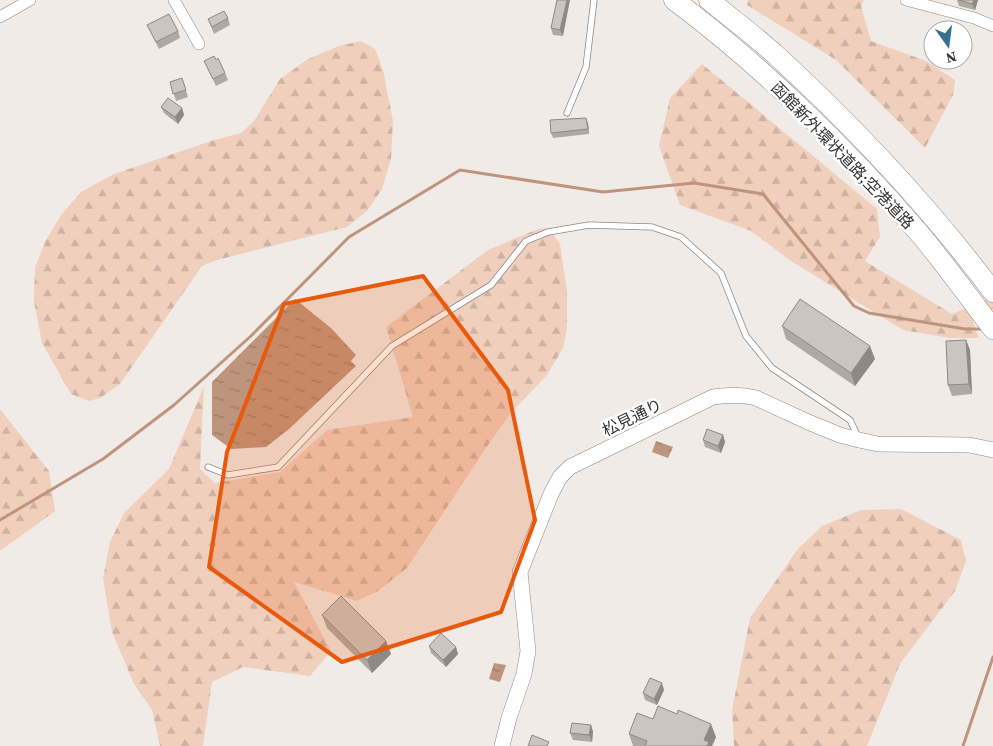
<svg xmlns="http://www.w3.org/2000/svg" width="993" height="746" font-family="'Source Serif 4','Noto Sans JP',serif">
	<style>
		.forest { fill: url(#forest-firs) }
		.water { fill: url(#water-ripples) }
		.lines { fill: none; stroke-linecap: round; stroke-linejoin: round }
		.stream { stroke: #bf947c; stroke-width: 3 }
		.lane-casing { stroke: #8e8885; stroke-width: 7 }
		.street-casing { stroke: #8e8885; stroke-width: 12 }
		.secondary-casing { stroke: #8e8885; stroke-width: 16 }
		.highway-casing { stroke: #8e8885; stroke-width: 21 }
		.lane { stroke: #fff; stroke-width: 5.5 }
		.street { stroke: #fff; stroke-width: 11 }
		.secondary { stroke: #fff; stroke-width: 15 }
		.highway { stroke: #fff; stroke-width: 20 }
		.wall { fill: #afa9a6 }
		.shaded-wall { fill: #8e8987 }
		.building { fill: #cbc4c1; stroke: #8e8987 }
		.marked { fill: #e8590c; fill-opacity: 0.2; stroke: #e8590c; stroke-width: 4; stroke-linejoin: round }
		.labels { text-anchor: middle; dominant-baseline: central; stroke-width: 5; stroke-linejoin: round; paint-order: stroke }
		.street-label { font-size: 16px; fill: #343230; stroke: #fff }
	</style>
	<defs>
		<pattern id="forest-firs" width="22" height="20" patternUnits="userSpaceOnUse" patternTransform="scale(1.25)"><rect width="22" height="20" fill="#f0cfbd"/><path d="M5 1l3.5 6h-7zM16 11l3.5 6h-7z" fill="#ceb2a3"/></pattern>
		<pattern id="water-ripples" width="26" height="14" patternUnits="userSpaceOnUse" patternTransform="scale(1.25)"><rect width="26" height="14" fill="#bf947c"/><path d="M2 4q2-2 4 0t4 0M15 11q2-2 4 0t4 0" fill="none" stroke="#9c7966"/></pattern>
	</defs>
	<rect width="100%" height="100%" fill="#f1ebe7"/>
	<!-- forest -->
	<g class="forest">
		<polygon points="748,0 864,0 861,6 871,41 926,61 955,80 953,95 925,148 836,60 747,5"/>
		<polygon points="361,41 375,49 383,70 393,121 391,159 382,189 367,211 347,227 217,260 202,266 120,384 100,398 89,401 71,394 42,343 34,301 35,268 45,242 61,215 81,192 114,174 214,140 241,133 254,121 280,79 308,59 339,46"/>
		<polygon points="702,64 877,209 880,237 865,261 952,314 993,296 993,309 973,321 979,338 950,338 903,330 791,261 751,231 680,205 659,146 670,98"/>
		<polygon points="549,228 560,244 567,291 567,328 563,348 547,375 510,414 486,448 407,568 378,591 357,601 294,582 331,651 310,676 243,667 212,682 203,746 160,746 152,710 134,684 112,632 103,578 110,542 124,513 169,469 204,386 200,469 215,483 280,472 327,430 413,417 386,327 488,250 538,229"/>
		<polygon points="0,409 49,471 55,511 0,551"/>
		<polygon points="901,509 961,540 966,561 955,591 900,664 867,746 734,746 732,710 750,618 797,550 822,526 861,510"/>
	</g>
	<!-- water -->
	<g class="water">
		<polygon points="295,299 331,328 356,355 351,361 356,366 289,429 266,447 231,449 212,435 212,382"/>
		<polygon points="656,441 673,447 668,458 652,452"/>
		<polygon points="494,663 506,665 500,682 489,679"/>
	</g>
	<g class="lines">
		<!-- stream -->
		<g class="stream">
			<polyline points="0,520 103,459 174,405 251,336 349,237 460,170 603,192 694,183 763,194 854,306 869,313 965,329 984,329"/>
			<polyline points="963,746 993,657"/>
		</g>
		<!-- lane casing -->
		<g class="lane-casing">
			<g id="lane">
				<polyline points="567,113 586,67 594,0"/>
				<polyline points="208,467 228,475 278,467 392,346 491,285 526,241 548,232 589,225 652,227 681,237 721,273 746,336 772,368 850,420 858,437"/>
			</g>
		</g>
		<!-- street casing -->
		<g class="street-casing">
			<g id="street">
				<polyline points="174,0 199,44"/>
				<polyline points="906,0 974,18 993,26"/>
				<polyline points="0,17 30,0"/>
			</g>
		</g>
		<!-- secondary casing -->
		<g class="secondary-casing">
			<path id="secondary" d="M502 746 509 718 524 674 528 651 520 572 551 494 560 477 570 467 713 397C728 395 741 394 756 398L808 422 840 435 859 440 878 444 969 445 993 450"/>
		</g>
		<!-- highway casing -->
		<g class="highway-casing">
			<g id="highway">
				<path d="M674 0C761 65 848 150 919 233 945 264 969 297 993 329"/>
				<path d="M709 0C732 19 755 36 777 56 855 128 929 206 993 292"/>
			</g>
		</g>
		<!-- lane -->
		<use href="#lane" class="lane"/>
		<!-- street -->
		<use href="#street" class="street"/>
		<!-- secondary -->
		<use href="#secondary" class="secondary"/>
		<!-- highway -->
		<use href="#highway" class="highway"/>
	</g>
	<!-- wall -->
	<g class="wall">
		<polygon points="557,0 563,36 553,35 551,28"/>
		<polygon points="957,0 978,0 975,10 959,6"/>
		<polygon points="228,18 230,25 214,34 208,19"/>
		<polygon points="147,25 178,31 180,38 159,49"/>
		<polygon points="216,60 225,73 228,80 216,86 204,61"/>
		<polygon points="182,78 188,97 176,101 170,82"/>
		<polygon points="161,107 182,108 184,115 178,124 164,113"/>
		<polygon points="588,123 589,134 553,138 551,133"/>
		<polygon points="782,326 875,359 855,386 786,339"/>
		<polygon points="966,340 970,350 972,394 952,396 948,385"/>
		<polygon points="723,435 725,442 721,453 705,447 703,440"/>
		<polygon points="322,615 386,641 391,654 372,673 327,628"/>
		<polygon points="429,646 456,647 458,654 446,667 431,653"/>
		<polygon points="664,690 657,705 645,700 643,693"/>
		<polygon points="653,719 716,737 712,746 633,746 629,734"/>
		<polygon points="591,725 593,732 592,742 573,740 570,733"/>
	</g>
	<!-- shaded-wall -->
	<g class="shaded-wall">
		<polygon points="567,0 570,0 563,36 560,30"/>
		<polygon points="974,0 978,0 975,10 972,4"/>
		<polygon points="182,108 184,115 178,124 175,117"/>
		<polygon points="586,118 588,123 589,134 588,129"/>
		<polygon points="966,340 970,350 972,394 969,384"/>
		<polygon points="870,346 875,359 855,386 851,373"/>
		<polygon points="723,435 725,442 721,453 718,446"/>
		<polygon points="386,641 391,654 372,673 367,660"/>
		<polygon points="456,647 458,654 446,667 443,660"/>
		<polygon points="662,683 664,690 657,705 654,699"/>
		<polygon points="711,724 716,737 712,746 706,746 704,740"/>
		<polygon points="591,725 593,732 592,742 589,735"/>
	</g>
	<!-- building -->
	<g class="building">
		<polygon points="557,0 567,0 560,30 551,28"/>
		<polygon points="959,0 974,0 972,4"/>
		<polygon points="224,11 228,18 212,27 208,19"/>
		<polygon points="169,14 178,31 156,42 147,25"/>
		<polygon points="214,56 216,60 218,58 225,73 213,79 204,61"/>
		<polygon points="182,78 186,90 173,94 170,82"/>
		<polygon points="168,98 182,108 175,117 161,107"/>
		<polygon points="586,118 588,129 551,133 550,120"/>
		<polygon points="800,299 870,346 851,373 782,326"/>
		<polygon points="966,340 969,384 948,385 946,341"/>
		<polygon points="707,429 723,435 718,446 703,440"/>
		<polygon points="341,596 386,641 367,660 322,615"/>
		<polygon points="441,633 456,647 443,660 429,646"/>
		<polygon points="650,678 662,683 654,699 643,693"/>
		<polygon points="658,706 677,714 678,710 711,724 704,740 709,742 707,746 645,746 647,741 629,734 637,713 653,719"/>
		<polygon points="572,723 591,725 589,735 570,733"/>
		<polygon points="532,735 549,742 547,746 528,746"/>
	</g>
	<!-- marked area -->
	<path class="marked" d="M423 276 508 390 535 520 501 612 342 662 209 567 227 452 284 304Z"/>
	<g class="labels">
		<!-- street labels -->
		<g class="street-label">
			<text transform="translate(843 155) rotate(46)">函館新外環状道路;空港道路</text>
			<text transform="translate(632 417) rotate(-26)">松見通り</text>
		</g>
	</g>
	<!-- north arrow -->
	<g transform="translate(948 45) rotate(166)"><circle r="24" fill="#ffffff" stroke="#aeadac"/>
	<path d="M0-4L9 19L0 12L-9 19Z" fill="#39708b"/>
	<text y="-8" font-size="14" font-weight="bold" text-anchor="middle" fill="#343230">N</text>
	</g>
</svg>
